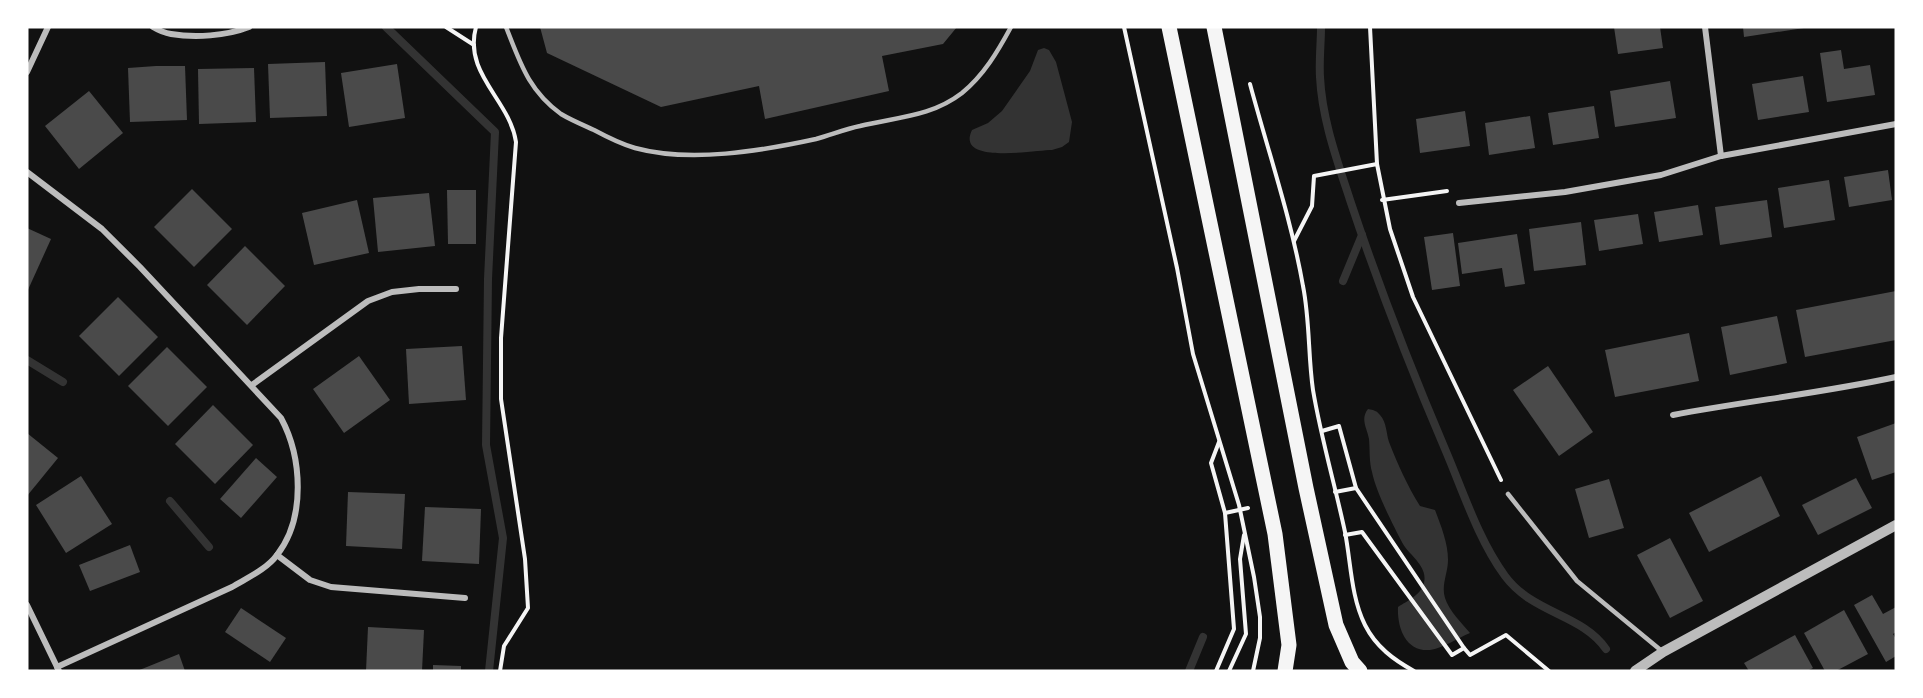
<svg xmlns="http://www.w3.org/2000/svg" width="1923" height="698" font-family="'PT Sans Narrow',sans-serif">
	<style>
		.water { fill: #333 }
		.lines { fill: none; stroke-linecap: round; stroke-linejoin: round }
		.stream { stroke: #333; stroke-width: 8 }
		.building { fill: #4a4a4a }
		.path { stroke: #f5f5f5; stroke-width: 4 }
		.service { stroke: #bcbcbc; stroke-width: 4.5 }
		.minor { stroke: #bcbcbc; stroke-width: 6 }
		.tertiary { stroke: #bcbcbc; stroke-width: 10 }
		.primary { stroke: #f5f5f5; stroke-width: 15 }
	</style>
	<rect width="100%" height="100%" fill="#111"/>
	<!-- water -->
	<g class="water">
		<path d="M1044 48 1049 50 1056 62 1072 122 1069 142 1062 147 1052 150C1035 150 955 165 972 130L988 123 1002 111 1030 71 1038 50Z"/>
		<path d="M1368 409C1374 410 1377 411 1380 415 1387 423 1386 433 1389 442 1398 465 1407 485 1420 506L1435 510C1441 526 1448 543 1448 560 1448 573 1441 585 1445 598 1449 611 1462 623 1470 633 1458 638 1443 648 1430 650 1406 652 1397 628 1398 607 1407 601 1421 595 1424 583 1428 566 1410 556 1403 544 1393 525 1376 492 1372 472 1369 461 1370 450 1369 439 1367 428 1360 419 1368 409Z"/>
	</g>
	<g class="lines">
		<!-- stream -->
		<g class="stream">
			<polyline points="386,27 495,132 488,279 486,445 503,538 489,671"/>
			<path d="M1321 27C1321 43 1319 60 1320 77 1322 119 1337 160 1350 200 1378 284 1410 367 1445 449 1463 491 1478 539 1505 576 1533 614 1582 614 1606 649"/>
			<polyline points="1343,281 1362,235"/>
			<polyline points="27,360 63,382"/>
			<polyline points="170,501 209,547"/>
			<polyline points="1189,671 1203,637"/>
		</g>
	</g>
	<!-- building -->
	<g class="building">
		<polygon points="540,27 957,27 943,44 882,56 889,91 765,119 759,86 661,107 547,53"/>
		<polygon points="1614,27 1660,27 1663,48 1618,54"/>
		<polygon points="1743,27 1804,27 1804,28 1744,37"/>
		<polygon points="1841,50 1844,69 1870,65 1875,95 1827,102 1820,53"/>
		<polygon points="325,62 327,116 270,118 268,64"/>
		<polygon points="397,64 405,118 349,127 341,73"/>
		<polygon points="156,66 185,66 187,120 130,122 128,68"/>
		<polygon points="254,68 256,122 199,124 198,69"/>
		<polygon points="1803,76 1809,112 1758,120 1752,84"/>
		<polygon points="1670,81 1676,118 1615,127 1610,91"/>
		<polygon points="89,91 123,133 79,169 45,126"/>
		<polygon points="1594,106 1599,138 1553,145 1548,113"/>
		<polygon points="1465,111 1470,146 1420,153 1416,119"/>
		<polygon points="1530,116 1535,148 1489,155 1485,123"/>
		<polygon points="1888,170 1892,200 1849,207 1844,177"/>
		<polygon points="1829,180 1835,220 1784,228 1778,188"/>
		<polygon points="192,189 232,229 194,267 154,227"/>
		<polygon points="447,190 476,190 476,244 448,244"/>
		<polygon points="429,193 435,246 378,252 373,198"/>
		<polygon points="357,200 369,253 314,265 302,213"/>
		<polygon points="1767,200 1772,237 1720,245 1715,207"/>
		<polygon points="1698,205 1703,235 1659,242 1654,212"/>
		<polygon points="1638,214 1643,244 1599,251 1594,220"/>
		<polygon points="1581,222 1586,265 1534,271 1529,229"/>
		<polygon points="27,228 51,239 27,292"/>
		<polygon points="1453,233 1460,286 1432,290 1424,237"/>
		<polygon points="1517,234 1525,284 1505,287 1502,268 1462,274 1458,243"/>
		<polygon points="245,246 285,286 247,325 207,285"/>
		<polygon points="1896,291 1896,340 1805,357 1796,310"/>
		<polygon points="118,297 158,337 119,376 79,336"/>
		<polygon points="1777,316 1787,363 1730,375 1721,327"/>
		<polygon points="1689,333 1699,381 1615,397 1605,350"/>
		<polygon points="462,346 466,400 409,404 406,349"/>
		<polygon points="167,347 207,387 168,426 128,386"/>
		<polygon points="359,356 390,400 344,433 313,389"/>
		<polygon points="1548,366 1593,432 1559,456 1513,390"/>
		<polygon points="213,405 253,445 215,484 175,444"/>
		<polygon points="1896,423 1896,472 1872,480 1857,437"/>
		<polygon points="27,433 58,458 27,496"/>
		<polygon points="256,458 277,477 241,518 220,499"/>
		<polygon points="81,476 112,524 66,553 36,505"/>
		<polygon points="1761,476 1780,516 1709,552 1689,513"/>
		<polygon points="1856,478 1872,508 1818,535 1802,505"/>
		<polygon points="1609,479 1624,528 1589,538 1575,489"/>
		<polygon points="348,492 405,494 402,549 346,546"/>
		<polygon points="425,507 481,509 479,564 422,561"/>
		<polygon points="1670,538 1703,601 1670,618 1637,555"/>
		<polygon points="130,545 140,572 90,591 79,565"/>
		<polygon points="1872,595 1883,614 1896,607 1896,632 1893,634 1896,639 1896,656 1886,662 1854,605"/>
		<polygon points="241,608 286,638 270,662 225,632"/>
		<polygon points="1844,610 1868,654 1836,671 1825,671 1804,633"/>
		<polygon points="368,627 424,630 422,671 366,671"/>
		<polygon points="1795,635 1813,668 1807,671 1749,671 1744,663"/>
		<polygon points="179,654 185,671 137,671"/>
		<polygon points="433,665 461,666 461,671 433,671"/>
	</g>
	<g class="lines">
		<!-- path -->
		<g class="path">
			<polyline points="446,27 474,45"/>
			<path d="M476 27C463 74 510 100 516 142L501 338V399L525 559 528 608 504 646 500 671"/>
			<polyline points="1124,27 1177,268 1193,354 1239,505 1254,577 1260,617 1260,638 1253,671"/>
			<polyline points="1370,27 1377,164"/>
			<path d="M1250 84C1268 151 1291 218 1303 286 1310 321 1308 356 1313 390 1321 438 1335 485 1345 532 1351 563 1351 597 1365 625 1376 647 1394 660 1414 671"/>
			<polyline points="1382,200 1447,191"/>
			<polyline points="1294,241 1312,206 1314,176 1377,164 1390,229 1413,297 1501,480"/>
			<polyline points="1322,431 1339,426 1356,488"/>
			<polyline points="1219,442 1211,463 1225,513"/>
			<polyline points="1335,492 1356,488 1464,648 1452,655 1362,532 1345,535"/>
			<polyline points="1464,648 1470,655 1506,635 1549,671"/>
			<polyline points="1216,671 1234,629 1225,513 1248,508"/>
			<polyline points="1229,671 1246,634 1240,559 1244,535"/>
		</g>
		<!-- service -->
		<g class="service">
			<path d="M506 27C520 62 528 90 561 114 571 120 583 125 594 130 607 137 621 144 635 148 690 163 761 151 816 139 831 135 845 129 860 126 896 117 931 117 962 93 984 75 998 51 1011 27"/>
			<polyline points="1508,494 1577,581 1663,652"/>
		</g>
		<!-- minor -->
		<g class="minor">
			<path d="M153 27C158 30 165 33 171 34 195 38 226 36 249 27"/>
			<polyline points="1705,27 1721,156"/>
			<polyline points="27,72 48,27"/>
			<path d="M27 172 102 229 140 267 281 418C302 457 306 518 277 555 267 569 247 578 232 587L57 667"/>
			<polyline points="1459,203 1565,192 1661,175 1721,156 1896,124"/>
			<polyline points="252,385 368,301 392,292 419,289 456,289"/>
			<path d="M1673 415C1747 401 1822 393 1896 377"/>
			<polyline points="277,555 310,580 331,587 465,598"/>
			<polyline points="27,605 59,671"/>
		</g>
		<!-- tertiary -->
		<polyline class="tertiary" points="1635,671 1663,652 1896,525"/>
		<!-- primary -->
		<g class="primary">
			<polyline points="1169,27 1275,534 1289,645 1285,671"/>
			<polyline points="1214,27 1306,488 1336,625 1352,662 1360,671"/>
		</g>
	</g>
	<!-- border -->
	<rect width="1923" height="698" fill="none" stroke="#ffffff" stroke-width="57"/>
</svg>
